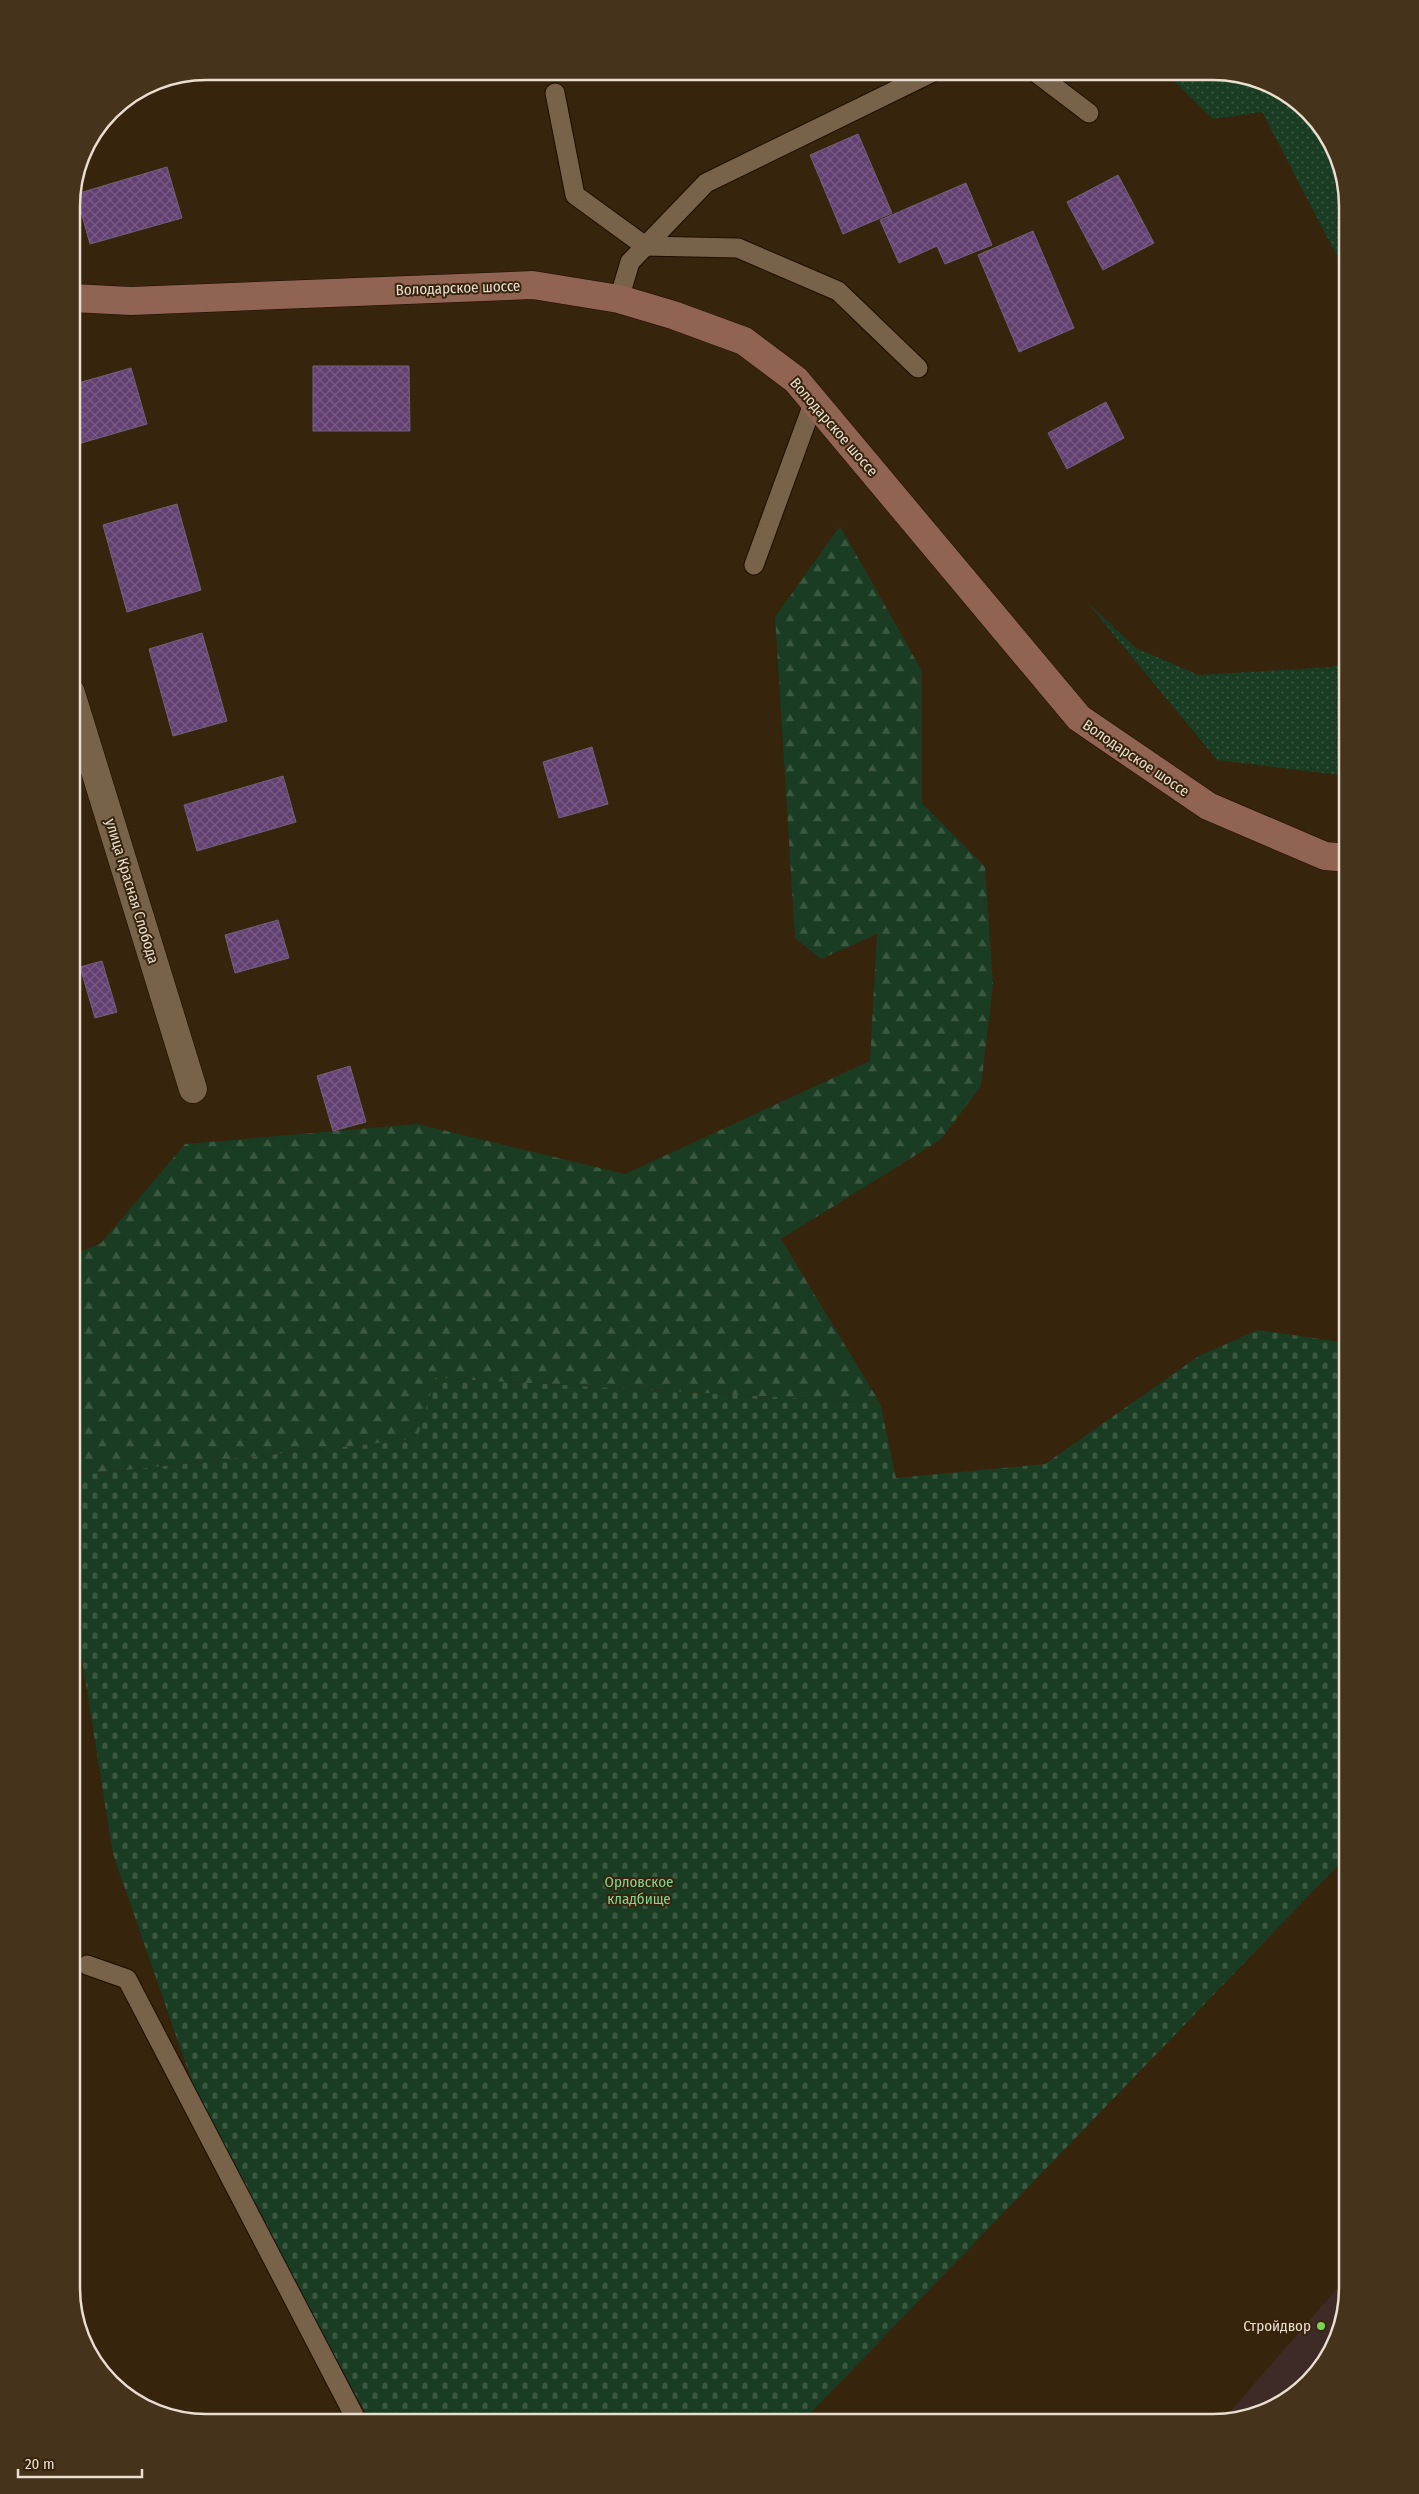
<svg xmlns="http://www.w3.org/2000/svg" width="1419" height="2494" font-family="'Fira Sans Condensed',sans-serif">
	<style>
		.commercial { fill: #3e2b25 }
		.grass { fill: url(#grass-dots) }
		.forest { fill: url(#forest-firs) }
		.cemetery { fill: url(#cemetery-stones) }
		.building { fill: url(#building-cross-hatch); stroke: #72607b }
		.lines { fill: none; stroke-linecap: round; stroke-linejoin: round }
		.lane-casing { stroke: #1e0d00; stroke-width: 21 }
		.street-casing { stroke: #1e0d00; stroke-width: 29 }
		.secondary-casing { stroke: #1e0d00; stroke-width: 29 }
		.lane { stroke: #786249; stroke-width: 19 }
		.street { stroke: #786249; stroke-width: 28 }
		.secondary { stroke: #906353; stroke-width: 28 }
		.poi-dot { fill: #7dd154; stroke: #37240c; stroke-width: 2 }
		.labels { text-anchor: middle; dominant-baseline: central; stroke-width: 4; stroke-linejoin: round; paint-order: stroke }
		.street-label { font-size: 15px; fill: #eaded0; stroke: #37240c }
		.park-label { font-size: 15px; fill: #82d495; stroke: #37240c }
		.poi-label { font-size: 15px; fill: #eaded0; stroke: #37240c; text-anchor: end }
		.rim { fill: none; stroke: #eaded0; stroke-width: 2.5 }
	</style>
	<defs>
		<pattern id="grass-dots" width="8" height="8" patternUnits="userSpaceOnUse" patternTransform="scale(1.25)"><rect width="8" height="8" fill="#193c22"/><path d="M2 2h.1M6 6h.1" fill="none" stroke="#3b5841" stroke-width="1.8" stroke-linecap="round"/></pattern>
		<pattern id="forest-firs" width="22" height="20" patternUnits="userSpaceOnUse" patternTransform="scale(1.25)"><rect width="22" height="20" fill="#193c22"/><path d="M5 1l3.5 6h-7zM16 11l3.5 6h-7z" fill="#3b5841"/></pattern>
		<pattern id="cemetery-stones" width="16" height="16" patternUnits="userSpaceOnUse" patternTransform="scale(1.25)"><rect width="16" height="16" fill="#193c22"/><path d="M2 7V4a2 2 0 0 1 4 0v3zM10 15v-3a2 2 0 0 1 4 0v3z" fill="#3b5841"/></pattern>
		<pattern id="building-cross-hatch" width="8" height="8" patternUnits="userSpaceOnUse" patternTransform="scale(1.25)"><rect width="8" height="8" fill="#634072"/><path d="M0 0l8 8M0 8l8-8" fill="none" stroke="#7a5b85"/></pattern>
	</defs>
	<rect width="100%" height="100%" fill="#37240c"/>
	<!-- commercial -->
	<polygon class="commercial" points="1348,2276 1348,2288 1325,2363 1272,2409 1223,2420"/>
	<!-- grass -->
	<g class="grass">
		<polygon points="1165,72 1222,72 1288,94 1334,147 1348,206 1348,277 1262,112 1213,119"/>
		<polygon points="1086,601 1136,648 1199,675 1332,667 1348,661 1348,776 1217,760"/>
	</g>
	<!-- forest -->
	<polygon class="forest" points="840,526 922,671 922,803 985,867 993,984 981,1086 940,1140 781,1239 880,1403 435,1378 418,1439 71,1476 71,1256 101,1243 185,1144 417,1124 625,1174 870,1061 877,934 821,959 795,938 775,617"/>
	<!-- cemetery -->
	<polygon class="cemetery" points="1258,1330 1348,1343 1348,1855 801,2423 371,2423 203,2113 113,1854 71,1591 71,1476 417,1439 435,1378 880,1403 896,1478 1045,1464 1199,1356"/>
	<!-- building -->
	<g class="building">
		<polygon points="858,134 892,213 843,234 810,155"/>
		<polygon points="167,167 182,218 90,244 76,194"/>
		<polygon points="1118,175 1154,243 1103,270 1067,202"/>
		<polygon points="966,183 992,245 945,264 937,246 899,263 880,220"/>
		<polygon points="1033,231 1074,328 1019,352 978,255"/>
		<polygon points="313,366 409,366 410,431 313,431"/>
		<polygon points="131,368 147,424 71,446 71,385"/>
		<polygon points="1106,402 1124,438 1067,469 1048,433"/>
		<polygon points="177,504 201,590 127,612 103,525"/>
		<polygon points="202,633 227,721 173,736 149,649"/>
		<polygon points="592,747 608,804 559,818 543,762"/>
		<polygon points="283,776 296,822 197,851 184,805"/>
		<polygon points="278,920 289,958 235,973 225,935"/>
		<polygon points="102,961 117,1012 95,1018 80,967"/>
		<polygon points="350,1066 366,1122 333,1131 317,1076"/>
	</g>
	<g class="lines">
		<!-- lane casing -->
		<g class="lane-casing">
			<g id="lane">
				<polyline points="1035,72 1089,113"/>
				<polyline points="555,93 575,195 645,246 738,248 838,291 918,368"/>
				<polyline points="619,299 630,262 706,183 935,71"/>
				<polyline points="754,565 814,401"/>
				<polyline points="87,1965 127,1979 358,2423"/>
			</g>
		</g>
		<!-- street casing -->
		<g class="street-casing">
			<polyline id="street" points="71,693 193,1089"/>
		</g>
		<!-- secondary casing -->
		<g class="secondary-casing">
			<polyline id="secondary" points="72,298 131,301 533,285 619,299 673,315 744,341 796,380 1079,718 1208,806 1325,856 1348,858"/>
		</g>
		<!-- lane -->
		<use href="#lane" class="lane"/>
		<!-- street -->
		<use href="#street" class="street"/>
		<!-- secondary -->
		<use href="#secondary" class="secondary"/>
	</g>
	<!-- markers -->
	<circle class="poi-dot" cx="1321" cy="2326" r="5"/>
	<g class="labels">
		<!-- street labels -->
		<g class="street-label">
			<text transform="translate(458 288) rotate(-2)">Володарское шоссе</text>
			<text transform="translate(834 427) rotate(49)">Володарское шоссе</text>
			<text transform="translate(1136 758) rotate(34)">Володарское шоссе</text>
			<text transform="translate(132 891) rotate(73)">улица Красная Слобода</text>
		</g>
		<!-- park labels -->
		<g class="park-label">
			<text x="639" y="1882">Орловское<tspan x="639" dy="17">кладбище</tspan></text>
		</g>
		<!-- poi labels -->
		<g class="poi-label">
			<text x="1311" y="2326">Стройдвор</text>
		</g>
	</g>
	<!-- crop -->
	<path d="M0 0H1419V2494H0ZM206 80H1213A126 126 0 0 1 1339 206V2288A126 126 0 0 1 1213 2414H206A126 126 0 0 1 80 2288V206A126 126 0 0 1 206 80Z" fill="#45331c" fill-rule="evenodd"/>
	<path class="rim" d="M206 80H1213A126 126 0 0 1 1339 206V2288A126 126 0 0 1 1213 2414H206A126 126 0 0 1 80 2288V206A126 126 0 0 1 206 80Z"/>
	<!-- scale -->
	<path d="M18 2469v8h124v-8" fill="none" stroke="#eaded0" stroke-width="2.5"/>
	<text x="25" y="2469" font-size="15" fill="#eaded0" stroke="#37240c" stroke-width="4" paint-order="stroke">20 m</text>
</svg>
